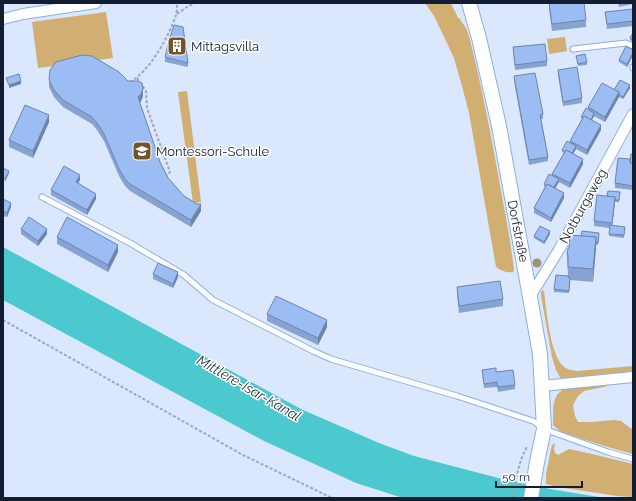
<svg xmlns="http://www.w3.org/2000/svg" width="636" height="501" font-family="Raleway,sans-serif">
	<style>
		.green { fill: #d1ae72 }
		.water { fill: #4cc8cf }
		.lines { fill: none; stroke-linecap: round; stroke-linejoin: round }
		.lane-casing { stroke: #8eade1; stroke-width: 7 }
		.street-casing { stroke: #8eade1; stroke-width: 12 }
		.secondary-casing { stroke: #8eade1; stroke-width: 16 }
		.path { stroke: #9ba7bd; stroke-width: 2; stroke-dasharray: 3 2; stroke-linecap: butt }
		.lane { stroke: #fff; stroke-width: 5 }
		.street { stroke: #fff; stroke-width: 10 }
		.secondary { stroke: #fff; stroke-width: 14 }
		.tree { fill: #9e937c }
		.wall { fill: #86a3d2 }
		.shaded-wall { fill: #6d84ab }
		.building { fill: #9cbdf4; stroke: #6d84ab }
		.labels { text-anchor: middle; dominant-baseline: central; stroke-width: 3; stroke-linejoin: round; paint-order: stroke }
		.poi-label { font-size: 13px; fill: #121d31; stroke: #fff; text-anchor: start }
		.street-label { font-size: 13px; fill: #121d31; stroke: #fff }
		.water-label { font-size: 14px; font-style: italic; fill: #1e3335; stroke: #fff }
	</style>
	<rect width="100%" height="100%" fill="#dae7fd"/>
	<!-- green -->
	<g class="green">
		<path d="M425 3H451L458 18H459L466 28 469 36C482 87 492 139 501 191 506 217 511 244 514 270L513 272C507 273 501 271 496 267L469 113 462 86 454 58 446 41 434 16Z"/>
		<polygon points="106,12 113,58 38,68 32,22"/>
		<polygon points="565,37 567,51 549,54 547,39"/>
		<polygon points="187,91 201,202 193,203 178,92"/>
		<path d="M544 290C546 308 550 354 563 366 567 370 571 370 577 371L633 366V371L561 379 556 370 552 357 541 296V292Z"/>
		<path d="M633 382 610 385 604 387 584 391 578 396 573 405 575 416 578 422H592L614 420 621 421 633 430V454L608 447 561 432 555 427 553 425C554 411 550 397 564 389Z"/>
		<polygon points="555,443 554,449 555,453 558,455 569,449 592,454 633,464 633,497 617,496 558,487 546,484 546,474 551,449 552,445"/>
	</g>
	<!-- water -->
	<polygon class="water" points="3,247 303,410 379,443 414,456 510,481 550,489 605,498 403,498 356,483 264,441 3,300"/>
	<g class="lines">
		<!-- lane casing -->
		<g class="lane-casing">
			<g id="lane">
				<polyline points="573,49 626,43 633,46"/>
				<polyline points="633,68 633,67"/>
				<polyline points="42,197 130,243 184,275 213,300 313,351 331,359 457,396 533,421 544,429 608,452 633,459"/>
			</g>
		</g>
		<!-- street casing -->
		<g class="street-casing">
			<g id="street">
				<polyline points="3,19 23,14 96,3"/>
				<polyline points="530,297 560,248 633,114"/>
				<polyline points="542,386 633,377"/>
			</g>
		</g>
		<!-- secondary casing -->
		<g class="secondary-casing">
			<polyline id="secondary" points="469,3 479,38 499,126 530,297 540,354 544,429 537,462 531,498"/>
		</g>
		<!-- path -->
		<g class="path">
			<polyline points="177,14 187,7 195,3"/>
			<polyline points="137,78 146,91 147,108 170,172 166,177"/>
			<path d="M130 82C150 71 169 36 176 15 177 12 177 7 177 3"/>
			<polyline points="3,320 243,455 332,498"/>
			<path d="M512 498C516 481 518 462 527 447"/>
		</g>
		<!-- lane -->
		<use href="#lane" class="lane"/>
		<!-- street -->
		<use href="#street" class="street"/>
		<!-- secondary -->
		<use href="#secondary" class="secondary"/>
	</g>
	<!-- trees -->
	<circle class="tree" cx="537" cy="263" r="4.5"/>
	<!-- wall -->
	<g class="wall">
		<polygon points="549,3 586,20 586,27 552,31 549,8"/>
		<polygon points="618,3 633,3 633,4 619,7"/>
		<polygon points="633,9 633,26 607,29 605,12"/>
		<polygon points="633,33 633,42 630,40 630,38"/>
		<polygon points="513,47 547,61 547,66 515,70"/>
		<polygon points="633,50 633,55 627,67 619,62 619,60"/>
		<polygon points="576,56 587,62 587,65 578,66"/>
		<polygon points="165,57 188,63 188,67 165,62"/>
		<polygon points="558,70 582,98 582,103 563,106 558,75"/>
		<polygon points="514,76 543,114 543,119 541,119 548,157 548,161 529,165 514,81"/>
		<polygon points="49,80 143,96 141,101 140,103 160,162 168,178 184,196 201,211 191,227 130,191 125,186 119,176 104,141 97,130 92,124 63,107 54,97 49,87"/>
		<polygon points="630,88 623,99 619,97 605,122 594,116 592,120 601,130 587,155 576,149 573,154 583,164 570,188 559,182 555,188 564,198 551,222 534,213 534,208 545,187 544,186 544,184 552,176 552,174 564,153 562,152 562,150 570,143 570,141 582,119 581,117 588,110 588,107 614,90"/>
		<polygon points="49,122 33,158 9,147 9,140"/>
		<polygon points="633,154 633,190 615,188 615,183 630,159"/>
		<polygon points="80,180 78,183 96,199 87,215 51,195 51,190"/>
		<polygon points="620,192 619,202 615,202 612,226 625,227 624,238 609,236 610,228 594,226 594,221"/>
		<polygon points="3,199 11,207 7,217 3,216"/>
		<polygon points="21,229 47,234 38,246 21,234"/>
		<polygon points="550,234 544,244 534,238 534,236"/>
		<polygon points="599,235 598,245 596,245 593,282 570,280 569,293 554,292 554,289 568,276 567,255 569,248 581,236"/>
		<polygon points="57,237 118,252 108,272 57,244"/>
		<polygon points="153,274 178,277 173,288 153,279"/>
		<polygon points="457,287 503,299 503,306 459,313 457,294"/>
		<polygon points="267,314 327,327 318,345 267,321"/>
		<polygon points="482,370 496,372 515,385 515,389 498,392 497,387 484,388"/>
	</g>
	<!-- shaded-wall -->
	<g class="shaded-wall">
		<polygon points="633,53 633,55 627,67 627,64"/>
		<polygon points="21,81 21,84 9,88 9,85"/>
		<polygon points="630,85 630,88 623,99 623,97"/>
		<polygon points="143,89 143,96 141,101 138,104 138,97"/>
		<polygon points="619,92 619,97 605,122 605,117"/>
		<polygon points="594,113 594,116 590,124 590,122"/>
		<polygon points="49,115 49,122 33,158 33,151"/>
		<polygon points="601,125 601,130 587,155 587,150"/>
		<polygon points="576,146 576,149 571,157 571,155"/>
		<polygon points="583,159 583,164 570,188 570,183"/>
		<polygon points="9,171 9,173 5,182 5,179"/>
		<polygon points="80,175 80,180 76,187 76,182"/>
		<polygon points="559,179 559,182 553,192 553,189"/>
		<polygon points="564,193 564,198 551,222 551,218"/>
		<polygon points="96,194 96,199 87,215 87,210"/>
		<polygon points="615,197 615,202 612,228 612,223"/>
		<polygon points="11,203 11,207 7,217 7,213"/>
		<polygon points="201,204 201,211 191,227 191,220"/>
		<polygon points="47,229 47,234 38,246 38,241"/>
		<polygon points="550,231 550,234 544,244 544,242"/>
		<polygon points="596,237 596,249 593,282 593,269"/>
		<polygon points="118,245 118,252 108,272 108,265"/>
		<polygon points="178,272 178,277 173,288 173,284"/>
		<polygon points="327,320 327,327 318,345 318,338"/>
	</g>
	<!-- building -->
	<g class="building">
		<polygon points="549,3 584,3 586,20 552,24"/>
		<polygon points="633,9 633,21 607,24 605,12"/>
		<polygon points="174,25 183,27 188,63 165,57 170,37"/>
		<polygon points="633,33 633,40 630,38"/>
		<polygon points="545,44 547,61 515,65 513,47"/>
		<polygon points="626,46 633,50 633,53 627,64 619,60"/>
		<polygon points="585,54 587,62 578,64 576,56"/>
		<polygon points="82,55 92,56 119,72 128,81 138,81 142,83 143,89 141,94 138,97 160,162 168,178 184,196 197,204 201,204 191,220 130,184 125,179 119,169 104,134 97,123 92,117 63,100 54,90 49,80 50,70 56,62"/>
		<polygon points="577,67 582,98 563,102 558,70"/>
		<polygon points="535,73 543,114 540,115 548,157 529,160 514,76"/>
		<polygon points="19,74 21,81 9,85 6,78"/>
		<polygon points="620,80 630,85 623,97 619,95 619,92 614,90"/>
		<polygon points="602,83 619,92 605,117 588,107"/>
		<polygon points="25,105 49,115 33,151 9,140"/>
		<polygon points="586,108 594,113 591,120 584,116 583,118 581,117"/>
		<polygon points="584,116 601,125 587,150 570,141"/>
		<polygon points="567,141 576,146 572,153 566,150 565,152 562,150"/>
		<polygon points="566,150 583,159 570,183 552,174"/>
		<polygon points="631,154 633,154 633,163 630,163"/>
		<polygon points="618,158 630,159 630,163 633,163 633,186 615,183"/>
		<polygon points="64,166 80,175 76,182 96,194 87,210 51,190"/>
		<polygon points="3,168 9,171 5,179 3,179"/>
		<polygon points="549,174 559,179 554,187 547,184 546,186 544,184"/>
		<polygon points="547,184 564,193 551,218 534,208"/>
		<polygon points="608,191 620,192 619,200 615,200 615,197 607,196"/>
		<polygon points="597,195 615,197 612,223 594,221"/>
		<polygon points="3,199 11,203 7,213 3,211"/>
		<polygon points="29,217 47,229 38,241 21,229"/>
		<polygon points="67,217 118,245 108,265 57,237"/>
		<polygon points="610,225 625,227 624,235 609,234"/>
		<polygon points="540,226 550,231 544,242 534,236"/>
		<polygon points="582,231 599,233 598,243 596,242 596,237 581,236"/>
		<polygon points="570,235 596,237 593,269 568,267 568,255 567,255 568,248 569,248"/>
		<polygon points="158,263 178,272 173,284 153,274"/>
		<polygon points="556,275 568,276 568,277 570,278 569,291 554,289"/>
		<polygon points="500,281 503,299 459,306 457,287"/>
		<polygon points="276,296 327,320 318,338 267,314"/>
		<polygon points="496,368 496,372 513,370 515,385 498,387 497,382 484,384 482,370"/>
	</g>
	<!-- icons -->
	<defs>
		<g id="building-square" transform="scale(1)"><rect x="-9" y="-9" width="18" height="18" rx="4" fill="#6f5527" stroke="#fff"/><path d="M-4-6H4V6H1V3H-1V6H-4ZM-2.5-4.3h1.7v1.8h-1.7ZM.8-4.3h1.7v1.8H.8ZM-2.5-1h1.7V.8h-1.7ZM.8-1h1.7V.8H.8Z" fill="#fff"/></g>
		<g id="school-square" transform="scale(1)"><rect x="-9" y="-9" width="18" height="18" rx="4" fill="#6f5527" stroke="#fff"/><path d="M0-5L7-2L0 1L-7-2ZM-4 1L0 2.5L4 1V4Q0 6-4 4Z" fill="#fff"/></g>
	</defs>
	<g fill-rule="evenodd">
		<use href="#building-square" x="177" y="46"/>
		<use href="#school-square" x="142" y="151"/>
	</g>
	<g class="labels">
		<!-- poi labels -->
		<g class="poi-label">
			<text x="191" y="46">Mittagsvilla</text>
			<text x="156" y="151">Montessori-Schule</text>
		</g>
		<!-- street labels -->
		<g class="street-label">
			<text transform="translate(583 206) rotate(-61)">Notburgaweg</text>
			<text transform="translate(518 231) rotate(79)">Dorfstraße</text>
		</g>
		<!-- water labels -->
		<g class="water-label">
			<text transform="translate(249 388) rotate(30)">Mittlere-Isar-Kanal</text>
		</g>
	</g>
	<!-- border -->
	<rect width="636" height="501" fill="none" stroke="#121d31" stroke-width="8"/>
	<!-- scale -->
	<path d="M496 481v6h86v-6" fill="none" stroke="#121d31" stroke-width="2"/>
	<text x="502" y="481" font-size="12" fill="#121d31" stroke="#ffffff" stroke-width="3" paint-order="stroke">50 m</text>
</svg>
